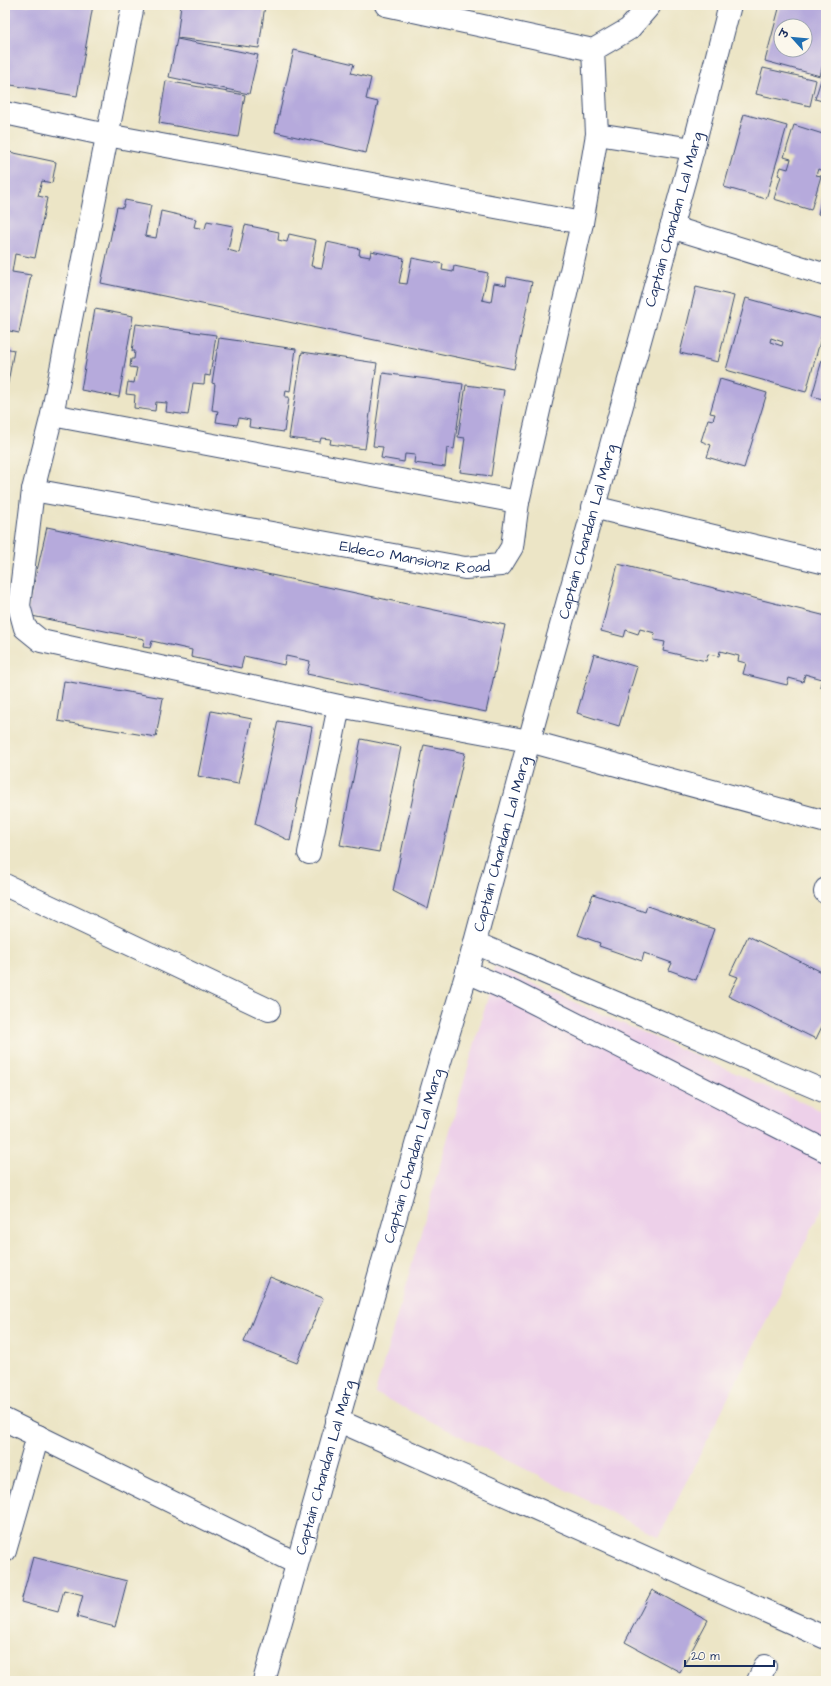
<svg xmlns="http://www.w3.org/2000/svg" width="831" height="1686" font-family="'Architects Daughter','Playpen Sans Deva',sans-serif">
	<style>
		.built { fill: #edd0e9 }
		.building { fill: #b6aadc; fill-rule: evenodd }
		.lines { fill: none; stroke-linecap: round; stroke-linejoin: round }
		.minor-casing { stroke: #3a4a6e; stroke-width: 24 }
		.minor { stroke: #fff; stroke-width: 22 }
		.labels { text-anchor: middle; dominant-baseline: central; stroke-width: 3; stroke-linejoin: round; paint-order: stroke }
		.street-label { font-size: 15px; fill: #1b2f5e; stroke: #fbf7ec }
	</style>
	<rect width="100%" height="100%" fill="#fbf7ec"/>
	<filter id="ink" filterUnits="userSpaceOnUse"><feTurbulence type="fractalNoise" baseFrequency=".025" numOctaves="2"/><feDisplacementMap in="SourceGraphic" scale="8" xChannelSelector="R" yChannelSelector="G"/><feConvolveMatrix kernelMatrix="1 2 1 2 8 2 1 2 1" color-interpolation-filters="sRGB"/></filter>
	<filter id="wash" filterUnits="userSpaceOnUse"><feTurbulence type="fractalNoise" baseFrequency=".012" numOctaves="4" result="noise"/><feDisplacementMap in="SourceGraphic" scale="16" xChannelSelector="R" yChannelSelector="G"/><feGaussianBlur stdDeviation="0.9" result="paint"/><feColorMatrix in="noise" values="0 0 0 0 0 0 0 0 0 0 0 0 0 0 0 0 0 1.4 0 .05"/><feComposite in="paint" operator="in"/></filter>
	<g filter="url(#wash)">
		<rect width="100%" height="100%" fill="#ece5c6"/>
		<!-- built -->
		<polygon class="built" points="494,967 826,1113 826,1200 659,1537 375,1393 492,983"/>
		<g id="blocks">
			<!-- building -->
			<g class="building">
				<polygon points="10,5 93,5 77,96 5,84 5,32"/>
				<polygon points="181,5 265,5 259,48 177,38"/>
				<path d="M780 5H826V52L820 76 765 61ZM781 26H805V50H781Z"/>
				<polygon points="177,39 258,55 249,94 169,77"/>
				<polygon points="294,50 354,64 351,73 371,78 366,99 378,102 366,153 275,132"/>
				<polygon points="826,64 826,102 815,99"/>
				<polygon points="763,68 816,80 810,106 756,94"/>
				<polygon points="166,81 245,95 238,137 159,123"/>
				<polygon points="744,114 787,126 766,199 724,187"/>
				<polygon points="794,125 826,135 826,160 823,171 818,169 816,175 821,176 811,210 774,199 781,176 778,175 781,167 788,169 791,159 784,157"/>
				<polygon points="5,151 56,162 52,183 42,181 38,196 47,198 35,258 15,254 12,272 31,275 19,333 5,330"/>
				<polygon points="825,183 826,183 826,216 818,214"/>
				<polygon points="125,200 151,205 145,236 156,238 161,211 196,219 194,227 205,229 207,221 233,226 228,250 239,253 245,225 279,232 278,240 287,242 289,234 316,240 311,266 322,268 327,242 360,249 359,255 370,257 371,251 404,258 399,283 407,284 412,258 443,264 442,270 453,272 454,266 488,273 482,300 491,302 494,283 506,285 507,277 532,282 514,369 101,283 117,207 123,208"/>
				<polygon points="696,287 734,296 718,362 680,353"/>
				<path d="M746 298 826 320 806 392 726 370ZM771 338 783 342 782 346 770 342Z"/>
				<polygon points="95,309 133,316 119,397 81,390"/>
				<polygon points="136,324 216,335 210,376 205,375 204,384 193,383 188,415 166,412 167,403 156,402 155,411 134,408 135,395 126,394 128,382 134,383 137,368 130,367 131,359 134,359 135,351 132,351"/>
				<polygon points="219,338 296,349 290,391 286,390 285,397 289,397 284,432 249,427 250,420 239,418 237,425 216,422 218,411 212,410 215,384 212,383"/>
				<polygon points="5,348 14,350 6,393 5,393"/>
				<polygon points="302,352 377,363 365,449 330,444 331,439 321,438 320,442 289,438"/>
				<polygon points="822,360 826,362 826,400 812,396"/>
				<polygon points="383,373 463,384 454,449 447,448 445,467 414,463 415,455 405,454 404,462 381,458 383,447 373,446"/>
				<polygon points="720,379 767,393 744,468 707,457 711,445 701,441 708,419 713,420 715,414 710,413"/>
				<polygon points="466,385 504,390 491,476 460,472 465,438 458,437"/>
				<polygon points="47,527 505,625 486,712 307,674 310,661 286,656 284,665 244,656 241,668 191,657 192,650 152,641 150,648 143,647 144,639 27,615"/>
				<polygon points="618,564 826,616 826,687 820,686 822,679 805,674 803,682 789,678 787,685 743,674 746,663 738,661 739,656 720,651 719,656 708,654 706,661 663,651 665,642 654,640 655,633 640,629 638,634 626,630 624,637 601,631"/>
				<polygon points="594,654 637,667 619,726 577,713"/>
				<polygon points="64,681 163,698 156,737 58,721"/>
				<polygon points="211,711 252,719 238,784 198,776"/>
				<polygon points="278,721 312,727 290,841 255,824"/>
				<polygon points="361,739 401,747 379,852 340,845"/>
				<polygon points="424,745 465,753 428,909 393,891"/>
				<polygon points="593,894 645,912 647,906 714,929 696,980 669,970 672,963 644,953 642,961 599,946 600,943 578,935"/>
				<polygon points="748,936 826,974 826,1018 816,1039 728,996 738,977 730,974"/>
				<polygon points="270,1277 323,1298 297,1363 244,1342"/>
				<polygon points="33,1557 127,1581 115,1627 77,1617 83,1595 64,1590 58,1612 21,1602"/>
				<polygon points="652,1590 708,1620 680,1672 625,1642"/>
			</g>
		</g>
	</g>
	<g filter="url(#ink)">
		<use href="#blocks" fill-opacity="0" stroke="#3a4a6e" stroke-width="1"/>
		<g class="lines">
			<!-- minor casing -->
			<g class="minor-casing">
				<g id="minor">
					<polyline points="133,5 52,415 33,490 19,606 25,628 41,641 339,706 529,741 826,822"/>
					<polyline points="386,5 593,50 629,29 650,5"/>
					<polyline points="5,113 107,135 582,223"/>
					<polyline points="597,134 693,149"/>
					<polyline points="671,227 826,275"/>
					<polyline points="52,415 518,502"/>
					<path id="s1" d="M33 490 465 568 501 565 512 547 518 502 582 223 597 134 593 50"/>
					<polyline points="593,507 826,563"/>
					<polyline points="309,853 339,706"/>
					<polyline points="5,885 269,1010"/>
					<polyline points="825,892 826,889"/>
					<polyline points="475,943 826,1092"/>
					<polyline points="467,972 513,992 826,1151"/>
					<polyline points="5,1420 296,1563"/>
					<polyline points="337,1420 826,1638"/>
					<polyline points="5,1551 38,1436"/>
					<path id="s2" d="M264 1681 433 1085 467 972 529 741 693 149 730 5"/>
					<polyline points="758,1681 765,1666"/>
				</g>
			</g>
			<!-- minor -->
			<use href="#minor" class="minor"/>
		</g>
	</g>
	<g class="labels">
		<!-- street labels -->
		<g class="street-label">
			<text stroke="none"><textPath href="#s2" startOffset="1518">Captain Chandan Lal Marg</textPath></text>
			<text stroke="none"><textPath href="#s2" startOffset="1194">Captain Chandan Lal Marg</textPath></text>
			<text stroke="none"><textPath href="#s1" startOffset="388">Eldeco Mansionz Road</textPath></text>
			<text stroke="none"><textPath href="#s2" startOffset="870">Captain Chandan Lal Marg</textPath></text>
			<text stroke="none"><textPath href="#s2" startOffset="546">Captain Chandan Lal Marg</textPath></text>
			<text stroke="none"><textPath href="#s2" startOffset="222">Captain Chandan Lal Marg</textPath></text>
		</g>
	</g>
	<!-- margin -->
	<rect width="831" height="1686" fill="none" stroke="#fbf7ec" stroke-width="20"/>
	<!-- north arrow -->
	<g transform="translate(793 38) rotate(297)"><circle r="19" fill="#fbf7ec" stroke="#a1a7b3"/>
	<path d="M0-3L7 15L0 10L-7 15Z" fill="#1f6fb2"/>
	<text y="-6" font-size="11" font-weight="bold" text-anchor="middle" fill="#1b2f5e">उ</text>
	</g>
	<!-- scale -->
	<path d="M685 1660v6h89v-6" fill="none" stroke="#1b2f5e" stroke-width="2"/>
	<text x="691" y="1660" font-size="12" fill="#1b2f5e" stroke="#fbf7ec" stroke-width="3" paint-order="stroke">20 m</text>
</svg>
